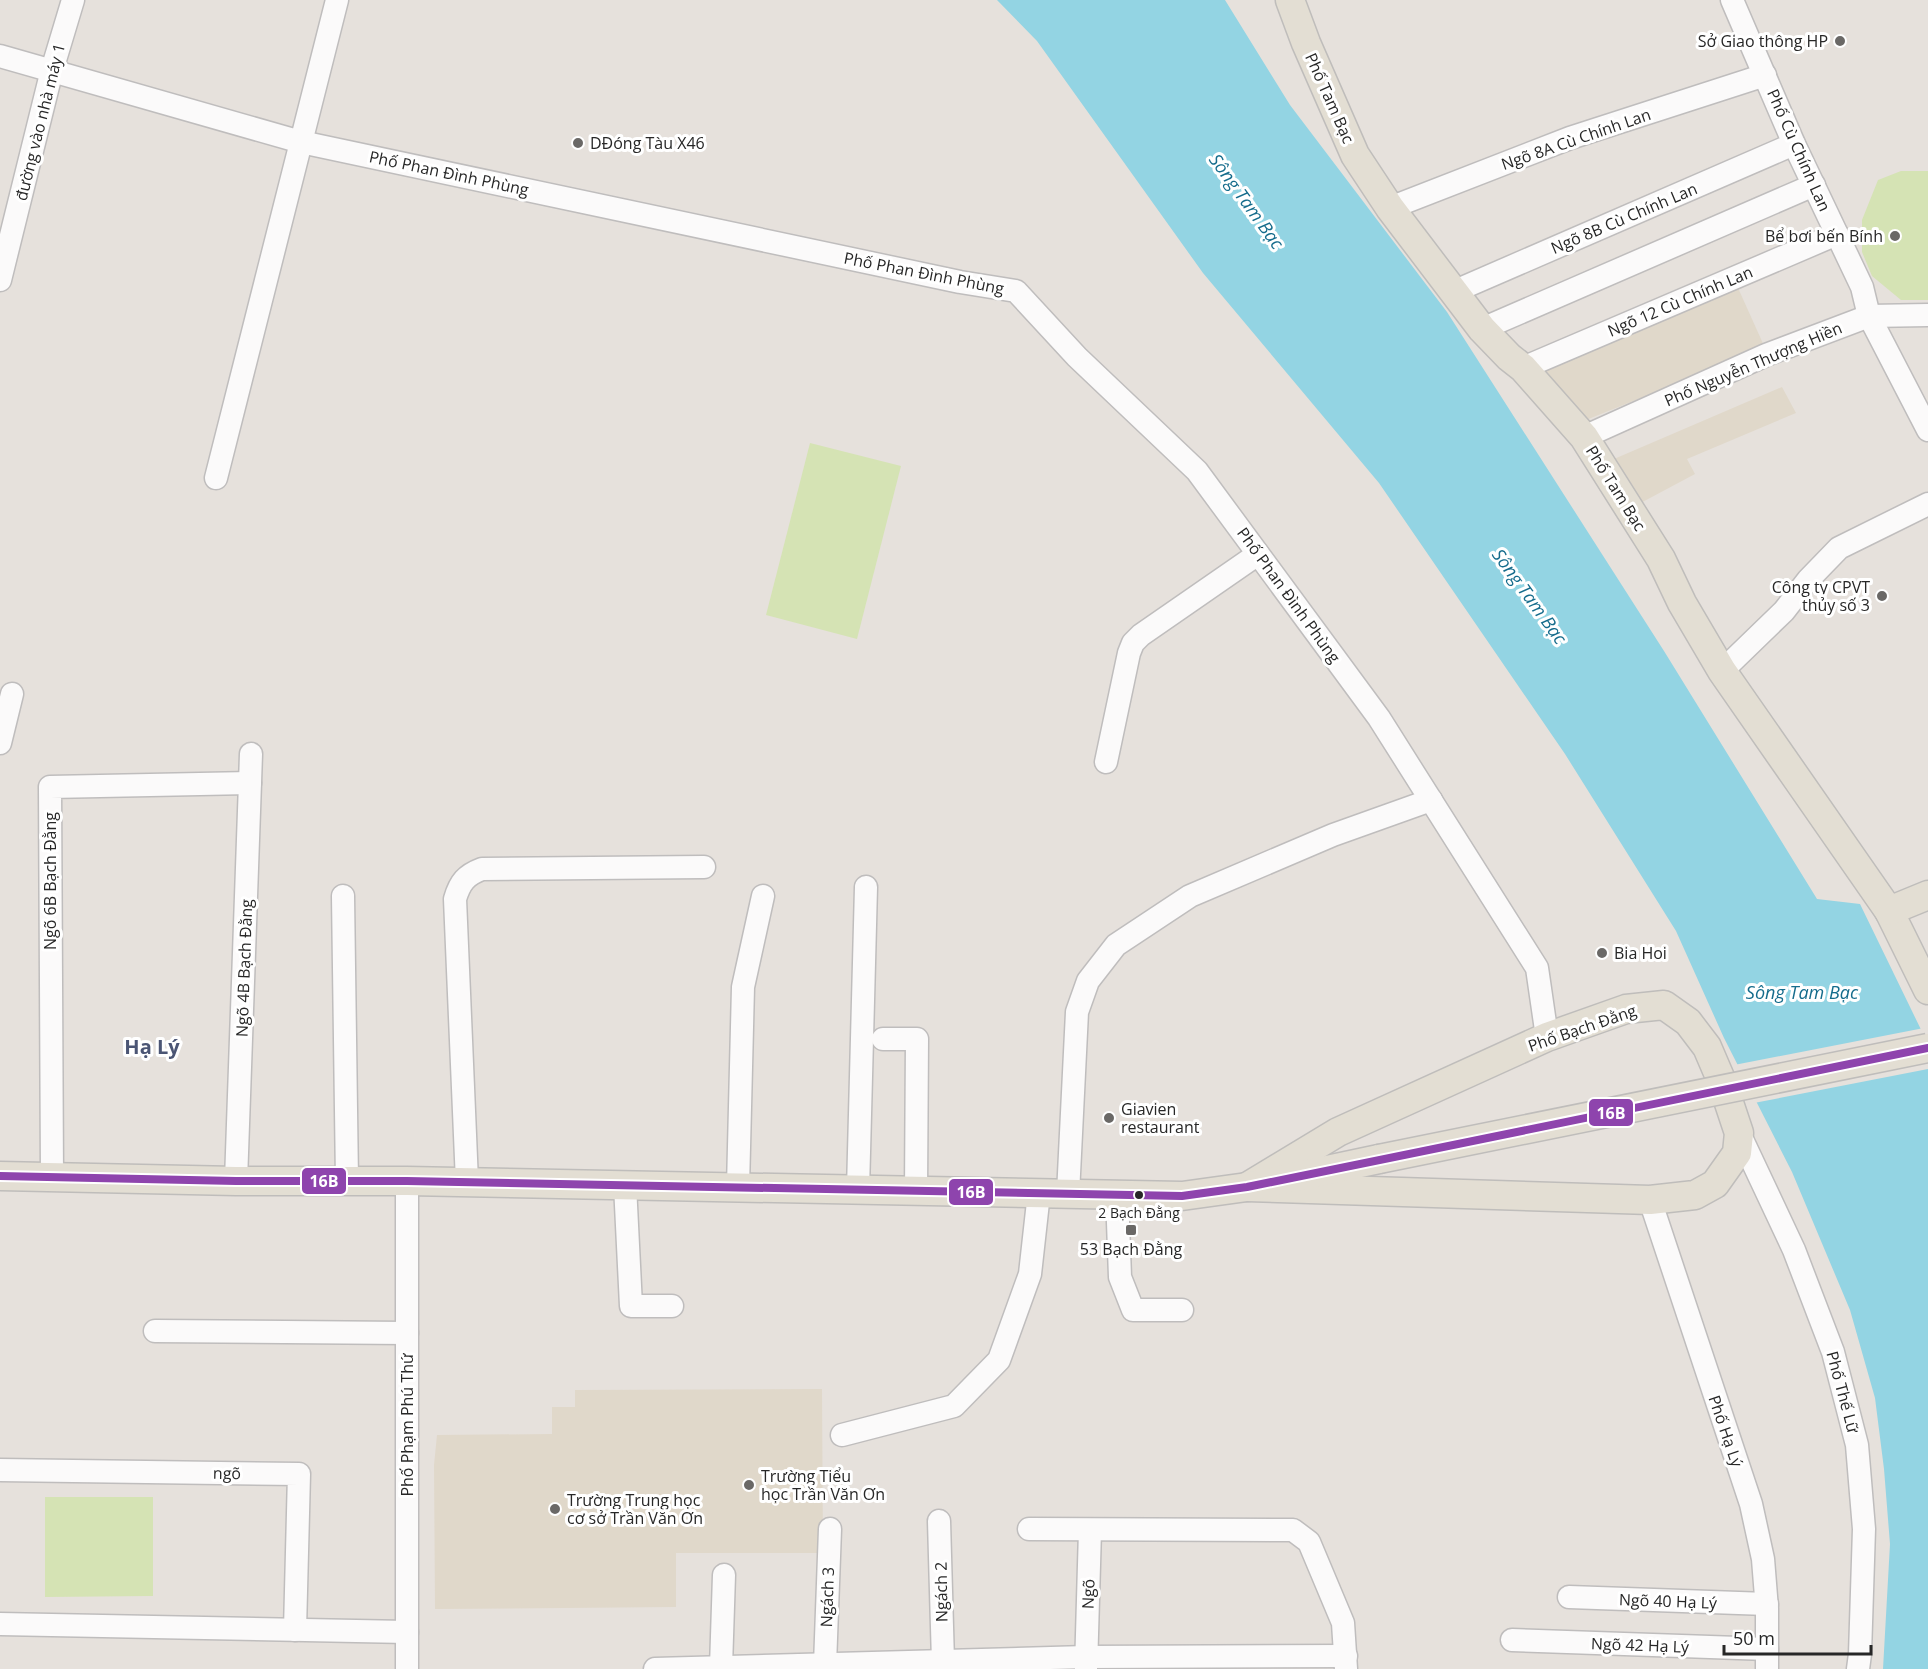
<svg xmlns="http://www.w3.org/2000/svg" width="1928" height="1669" font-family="'Open Sans',sans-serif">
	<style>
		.education { fill: #e0d8ca }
		.pitch { fill: #d5e3b4 }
		.water { fill: #93d4e3 }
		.pier { fill: #e6e1dc }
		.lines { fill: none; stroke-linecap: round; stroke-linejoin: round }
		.minor-casing { stroke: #bfbdbd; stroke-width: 25 }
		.major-casing { stroke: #bfbdbb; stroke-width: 31 }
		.minor { stroke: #fbfafa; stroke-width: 22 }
		.major { stroke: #e3ded3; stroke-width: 28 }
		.major-bridge-casing { stroke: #bfbdbb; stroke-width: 31; stroke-linecap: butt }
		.major-bridge { stroke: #e3ded3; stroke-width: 28 }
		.bus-1-casing { stroke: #fff; stroke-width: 12 }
		.bus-1 { stroke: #8e44ad; stroke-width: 8 }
		.poi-dot { fill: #6a6866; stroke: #fff; stroke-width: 2 }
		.bus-dot { fill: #272727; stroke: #fff; stroke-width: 2 }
		.labels { text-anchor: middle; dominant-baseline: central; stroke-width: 6; stroke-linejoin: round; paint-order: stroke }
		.bus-label { font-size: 14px; fill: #272727; stroke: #fff }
		.poi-label { font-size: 16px; fill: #272727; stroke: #fff; text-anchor: start }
		.street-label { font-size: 16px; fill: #272727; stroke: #fff }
		.water-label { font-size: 18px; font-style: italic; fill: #156c8c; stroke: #fff }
		.quarter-label { font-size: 20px; font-weight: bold; fill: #4b5574; stroke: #fff }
		.line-badge { stroke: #fff; stroke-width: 2 }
		.badge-label { font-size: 16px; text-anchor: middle; font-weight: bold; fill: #fff }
	</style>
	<rect width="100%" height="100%" fill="#e6e1dc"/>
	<!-- education -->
	<g class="education">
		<polygon points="1734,279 1765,348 1586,420 1534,365"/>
		<polygon points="1782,387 1796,413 1687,459 1695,474 1635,506 1607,462"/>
		<polygon points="822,1389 823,1553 676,1553 676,1607 435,1609 434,1465 437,1435 552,1434 552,1407 575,1407 575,1390"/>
	</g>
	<!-- pitch -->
	<g class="pitch">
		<polygon points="1901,171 1928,171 1928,300 1901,300 1872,276 1862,252 1862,220 1878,180"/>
		<polygon points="810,443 901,466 857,639 766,615"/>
		<polygon points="45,1497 153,1497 153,1596 45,1597"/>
	</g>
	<!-- water -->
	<polygon class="water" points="997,0 1225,0 1290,105 1447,312 1664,651 1817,899 1860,904 1928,1044 1928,1669 1883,1669 1890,1544 1884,1469 1875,1398 1850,1310 1792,1172 1724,1038 1676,931 1565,754 1379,483 1203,273 1037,41"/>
	<!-- pier -->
	<polygon class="pier" points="1924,1028 1928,1037 1928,1069 1754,1103 1734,1065"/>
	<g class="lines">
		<!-- minor casing -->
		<g class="minor-casing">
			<g id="minor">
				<polyline points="1732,0 1794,144 1862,287 1869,316 1928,430"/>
				<polyline points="0,56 301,142 960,282 1016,291 1077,357 1197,471 1379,718 1537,968 1547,1037"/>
				<polyline points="1390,208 1570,138 1765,75"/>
				<polyline points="0,280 52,70 73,0"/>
				<polyline points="1453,292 1794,144"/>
				<polyline points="1482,329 1814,185"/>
				<polyline points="1523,368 1837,234"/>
				<polyline points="1584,437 1766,355 1869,316 1928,315"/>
				<polyline points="216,478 337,0"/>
				<polyline points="1722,671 1784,611 1808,580 1839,548 1928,504"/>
				<polyline points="0,743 12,694"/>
				<polyline points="1106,762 1129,653 1133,643 1141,635 1258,554"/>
				<polyline points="343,896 347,1181"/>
				<polyline points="883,1039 917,1039 916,1191"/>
				<polyline points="1739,1133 1794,1250 1833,1352 1857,1445 1864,1529 1860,1654 1858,1669"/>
				<polyline points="52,1176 50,787 250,783"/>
				<polyline points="236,1181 251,754"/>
				<polyline points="407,1181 407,1669"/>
				<path d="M467 1182 455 899C460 882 466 875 482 869L704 867"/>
				<polyline points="625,1185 631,1306 672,1306"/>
				<polyline points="738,1187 743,987 763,896"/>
				<polyline points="858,1190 866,887"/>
				<polyline points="1068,1194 1077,1012 1088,981 1116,945 1190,896 1333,835 1431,800"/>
				<polyline points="1117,1195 1120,1277 1133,1310 1182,1310"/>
				<polyline points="1650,1200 1751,1504 1763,1559 1767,1609 1767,1669"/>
				<polyline points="155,1331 407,1333"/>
				<polyline points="842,1435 954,1406 999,1360 1030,1274 1039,1193"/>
				<polyline points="0,1470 299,1474 295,1630"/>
				<polyline points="939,1521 943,1662"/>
				<polyline points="1029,1529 1293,1530 1309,1542 1343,1623 1346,1669"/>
				<polyline points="1569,1597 1767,1604"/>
				<polyline points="0,1624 407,1632"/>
				<polyline points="1512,1640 1767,1649"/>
				<polyline points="825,1665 830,1529"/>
				<polyline points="721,1667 724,1575"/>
				<polyline points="655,1669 1086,1657 1346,1656"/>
				<polyline points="1086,1669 1090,1530"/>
			</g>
		</g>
		<!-- major casing -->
		<g class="major-casing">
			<g id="major">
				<polyline points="1290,0 1306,43 1355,155 1390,208 1482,329 1509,357 1523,368 1584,437 1661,559 1682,603 1722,671 1889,911 1928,990"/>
				<polyline points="1889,911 1928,895"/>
				<polygon points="1664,1005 1688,1022 1707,1047 1722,1082 1739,1133 1737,1153 1715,1184 1695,1195 1650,1200 1247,1187 1338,1132 1547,1037 1626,1009"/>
				<polyline points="0,1176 236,1181 407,1181 1182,1196 1247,1187 1379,1159"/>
			</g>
		</g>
		<!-- minor -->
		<use href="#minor" class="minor"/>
		<!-- major -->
		<use href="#major" class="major"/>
		<!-- major-bridge casing -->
		<g class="major-bridge-casing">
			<polyline id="major-bridge" points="1379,1159 1928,1048"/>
		</g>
		<!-- major-bridge -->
		<use href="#major-bridge" class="major-bridge"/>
		<!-- bus-1 casing -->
		<g class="bus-1-casing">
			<polyline id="bus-1" points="0,1176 236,1181 407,1181 1182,1196 1247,1187 1928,1048"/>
		</g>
		<!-- bus-1 -->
		<use href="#bus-1" class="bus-1"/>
	</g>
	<!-- markers -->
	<g class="poi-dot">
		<circle cx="1840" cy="41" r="6"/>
		<circle cx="578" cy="143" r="6"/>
		<circle cx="1895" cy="236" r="6"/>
		<circle cx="1882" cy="596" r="6"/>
		<circle cx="1602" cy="953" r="6"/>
		<circle cx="1109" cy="1118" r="6"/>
		<rect x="1125" y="1224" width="12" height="12" rx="3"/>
		<circle cx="749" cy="1485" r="6"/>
		<circle cx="555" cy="1509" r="6"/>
	</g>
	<circle class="bus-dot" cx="1139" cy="1195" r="5"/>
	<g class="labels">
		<!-- bus labels -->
		<g class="bus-label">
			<text x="1139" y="1212">2 Bạch Đằng</text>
		</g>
		<!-- poi labels -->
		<g class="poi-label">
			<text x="1828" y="41" text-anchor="end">Sở Giao thông HP</text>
			<text x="590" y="143">DĐóng Tàu X46</text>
			<text x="1883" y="236" text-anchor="end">Bể bơi bến Bính</text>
			<text x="1870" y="587" text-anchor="end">Công ty CPVT<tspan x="1870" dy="18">thủy số 3</tspan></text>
			<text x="1614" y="953">Bia Hoi</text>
			<text x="1121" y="1109">Giavien<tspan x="1121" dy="18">restaurant</tspan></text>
			<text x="1131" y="1249" text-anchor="middle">53 Bạch Đằng</text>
			<text x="761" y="1476">Trường Tiểu<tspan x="761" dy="18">học Trần Văn Ơn</tspan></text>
			<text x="567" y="1500">Trường Trung học<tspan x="567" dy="18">cơ sở Trần Văn Ơn</tspan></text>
		</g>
		<!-- street labels -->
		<g class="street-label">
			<text transform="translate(1330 98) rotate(66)">Phố Tam Bạc</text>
			<text transform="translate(40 122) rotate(-76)">đường vào nhà máy 1</text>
			<text transform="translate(1576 139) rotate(-19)">Ngõ 8A Cù Chính Lan</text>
			<text transform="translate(1799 150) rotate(66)">Phố Cù Chính Lan</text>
			<text transform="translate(449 173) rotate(12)">Phố Phan Đình Phùng</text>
			<text transform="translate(1624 218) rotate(-23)">Ngõ 8B Cù Chính Lan</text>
			<text transform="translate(924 273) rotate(11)">Phố Phan Đình Phùng</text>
			<text transform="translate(1680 301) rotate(-23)">Ngõ 12 Cù Chính Lan</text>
			<text transform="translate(1753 364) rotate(-23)">Phố Nguyễn Thượng Hiền</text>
			<text transform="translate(1616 488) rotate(58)">Phố Tam Bạc</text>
			<text transform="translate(1289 595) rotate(54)">Phố Phan Đình Phùng</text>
			<text transform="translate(50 881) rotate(-90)">Ngõ 6B Bạch Đằng</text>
			<text transform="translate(244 968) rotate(-88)">Ngõ 4B Bạch Đằng</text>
			<text transform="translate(1582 1028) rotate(-19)">Phố Bạch Đằng</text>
			<text transform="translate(1843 1392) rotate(75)">Phố Thế Lữ</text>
			<text transform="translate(407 1425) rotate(-90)">Phố Phạm Phú Thứ</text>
			<text transform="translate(1726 1431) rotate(71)">Phố Hạ Lý</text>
			<text transform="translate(227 1473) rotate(1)">ngõ</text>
			<text transform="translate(941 1592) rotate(-91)">Ngách 2</text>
			<text transform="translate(1088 1594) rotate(-88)">Ngõ</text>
			<text transform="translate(827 1597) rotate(-88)">Ngách 3</text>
			<text transform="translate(1668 1601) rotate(2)">Ngõ 40 Hạ Lý</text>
			<text transform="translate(1640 1645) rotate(2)">Ngõ 42 Hạ Lý</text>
		</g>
		<!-- water labels -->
		<g class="water-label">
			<text transform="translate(1247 201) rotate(54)">Sông Tam Bạc</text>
			<text transform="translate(1530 596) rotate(54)">Sông Tam Bạc</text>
			<text x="1802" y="992">Sông Tam Bạc</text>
		</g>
		<!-- quarter labels -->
		<g class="quarter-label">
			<text x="152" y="1046">Hạ Lý</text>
		</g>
	</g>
	<g class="line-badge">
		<rect x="1588" y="1098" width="46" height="29" rx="6" fill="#8e44ad"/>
		<rect x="301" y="1167" width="46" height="28" rx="6" fill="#8e44ad"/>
		<rect x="948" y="1178" width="46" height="28" rx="6" fill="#8e44ad"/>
	</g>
	<g class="badge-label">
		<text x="1611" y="1119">16B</text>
		<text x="324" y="1187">16B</text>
		<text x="971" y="1198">16B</text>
	</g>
	<!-- scale -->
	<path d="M1724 1645v9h147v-9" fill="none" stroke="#272727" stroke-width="3"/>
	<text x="1733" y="1645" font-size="18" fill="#272727" stroke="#ffffff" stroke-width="4.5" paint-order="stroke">50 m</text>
</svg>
